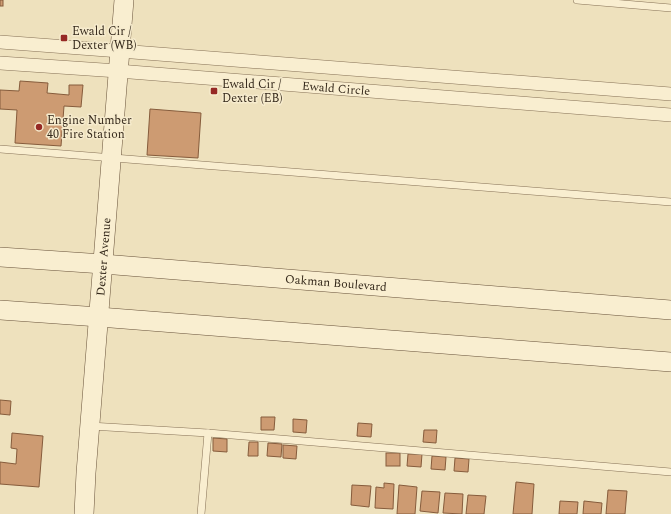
<svg xmlns="http://www.w3.org/2000/svg" width="671" height="514" viewBox="0 0 671 514" font-family="Spectral,serif">
  <style>
    .building { fill: #cd9b72; stroke: #865c3c }
    .lines { fill: none; stroke-linecap: round; stroke-linejoin: round }
    .lane-casing { stroke: #867156; stroke-width: 8 }
    .street-casing { stroke: #867156; stroke-width: 14 }
    .secondary-casing { stroke: #68523a; stroke-width: 20 }
    .lane { stroke: #f9eed0; stroke-width: 7 }
    .street { stroke: #f9eed0; stroke-width: 13 }
    .secondary { stroke: #f9eed0; stroke-width: 19 }
    .poi-dot { fill: #962925; stroke: #f6ebcd; stroke-width: 1.5 }
    .labels { text-anchor: middle; dominant-baseline: central; stroke-width: 3; stroke-linejoin: round; paint-order: stroke }
    .poi-label { font-size: 12px; fill: #35291b; stroke: #f6ebcd; text-anchor: start }
    .street-label { font-size: 12px; fill: #35291b; stroke: #f6ebcd }
  </style>
  <rect width="100%" height="100%" fill="#eee1bd"/>
  <g class="building">
    <rect x="0" y="0" width="3" height="6"/>
    <polygon points="20,81 48,83 47,93 69,95 69,85 83,85 81,107 64,106 61,146 15,143 17,110 0,109 0,90 19,91"/>
    <polygon points="150,109 201,113 198,158 147,155"/>
    <polygon points="0,400 11,401 10,415 0,414"/>
    <polygon points="261,417 275,417 274,430 261,430"/>
    <polygon points="293,419 307,420 306,433 293,432"/>
    <polygon points="358,423 372,424 371,437 357,436"/>
    <polygon points="424,430 437,430 436,443 423,442"/>
    <polygon points="12,433 43,436 39,487 0,484 0,462 16,464 17,449 11,448"/>
    <polygon points="213,438 227,439 227,452 213,451"/>
    <polygon points="249,442 258,442 258,456 248,456"/>
    <polygon points="268,443 282,444 281,457 267,456"/>
    <polygon points="283,445 297,446 296,459 283,458"/>
    <rect x="386" y="453" width="14" height="13"/>
    <polygon points="408,454 422,454 421,467 407,466"/>
    <polygon points="432,456 446,457 445,470 431,469"/>
    <polygon points="455,458 469,459 468,472 454,471"/>
    <polygon points="516,482 534,484 532,514 513,514"/>
    <polygon points="384,483 394,484 393,509 375,508 376,487 384,488"/>
    <polygon points="352,485 371,486 369,507 351,505"/>
    <polygon points="399,485 417,487 415,514 397,514"/>
    <polygon points="608,490 627,491 625,514 606,514"/>
    <polygon points="422,491 440,492 438,513 420,511"/>
    <polygon points="445,493 463,494 462,514 443,513"/>
    <polygon points="468,495 486,496 484,514 466,514"/>
    <polygon points="560,501 578,502 577,514 559,514"/>
    <polygon points="584,501 602,503 601,514 583,514"/>
  </g>
  <g class="lines">
    <g class="lane-casing">
      <g id="lane">
        <polyline points="577,0 671,8"/>
        <polyline points="0,149 671,202"/>
        <polyline points="90,426 208,433 671,472"/>
        <polyline points="201,514 208,433"/>
      </g>
    </g>
    <g class="street-casing">
      <g id="street">
        <polyline points="0,42 120,51 671,94"/>
        <path id="s1" d="M 0,63 L 118,71 L 671,115"/>
      </g>
    </g>
    <g class="secondary-casing">
      <g id="secondary">
        <path id="s2" d="M 0,257 L 103,264 L 671,310"/>
        <polyline points="0,310 99,317 671,362"/>
        <path id="s3" d="M 84,514 L 86,473 L 124,0"/>
      </g>
    </g>
    <use href="#lane" class="lane"/>
    <use href="#street" class="street"/>
    <use href="#secondary" class="secondary"/>
  </g>
  <g class="poi-dot">
    <rect x="60" y="34" width="8" height="8" rx="2"/>
    <rect x="210" y="87" width="8" height="8" rx="2"/>
    <circle cx="39" cy="127" r="4"/>
  </g>
  <g class="labels">
    <g class="poi-label">
      <text x="72" y="31">Ewald Cir /<tspan x="72" dy="14">Dexter (WB)</tspan></text>
      <text x="222" y="84">Ewald Cir /<tspan x="222" dy="14">Dexter (EB)</tspan></text>
      <text x="47" y="120">Engine Number<tspan x="47" dy="14">40 Fire Station</tspan></text>
    </g>
    <g class="street-label">
      <text stroke="none"><textPath href="#s1" startOffset="337">Ewald Circle</textPath></text>
      <text stroke="none"><textPath href="#s3" startOffset="258">Dexter Avenue</textPath></text>
      <text stroke="none"><textPath href="#s2" startOffset="337">Oakman Boulevard</textPath></text>
    </g>
  </g>
</svg>
